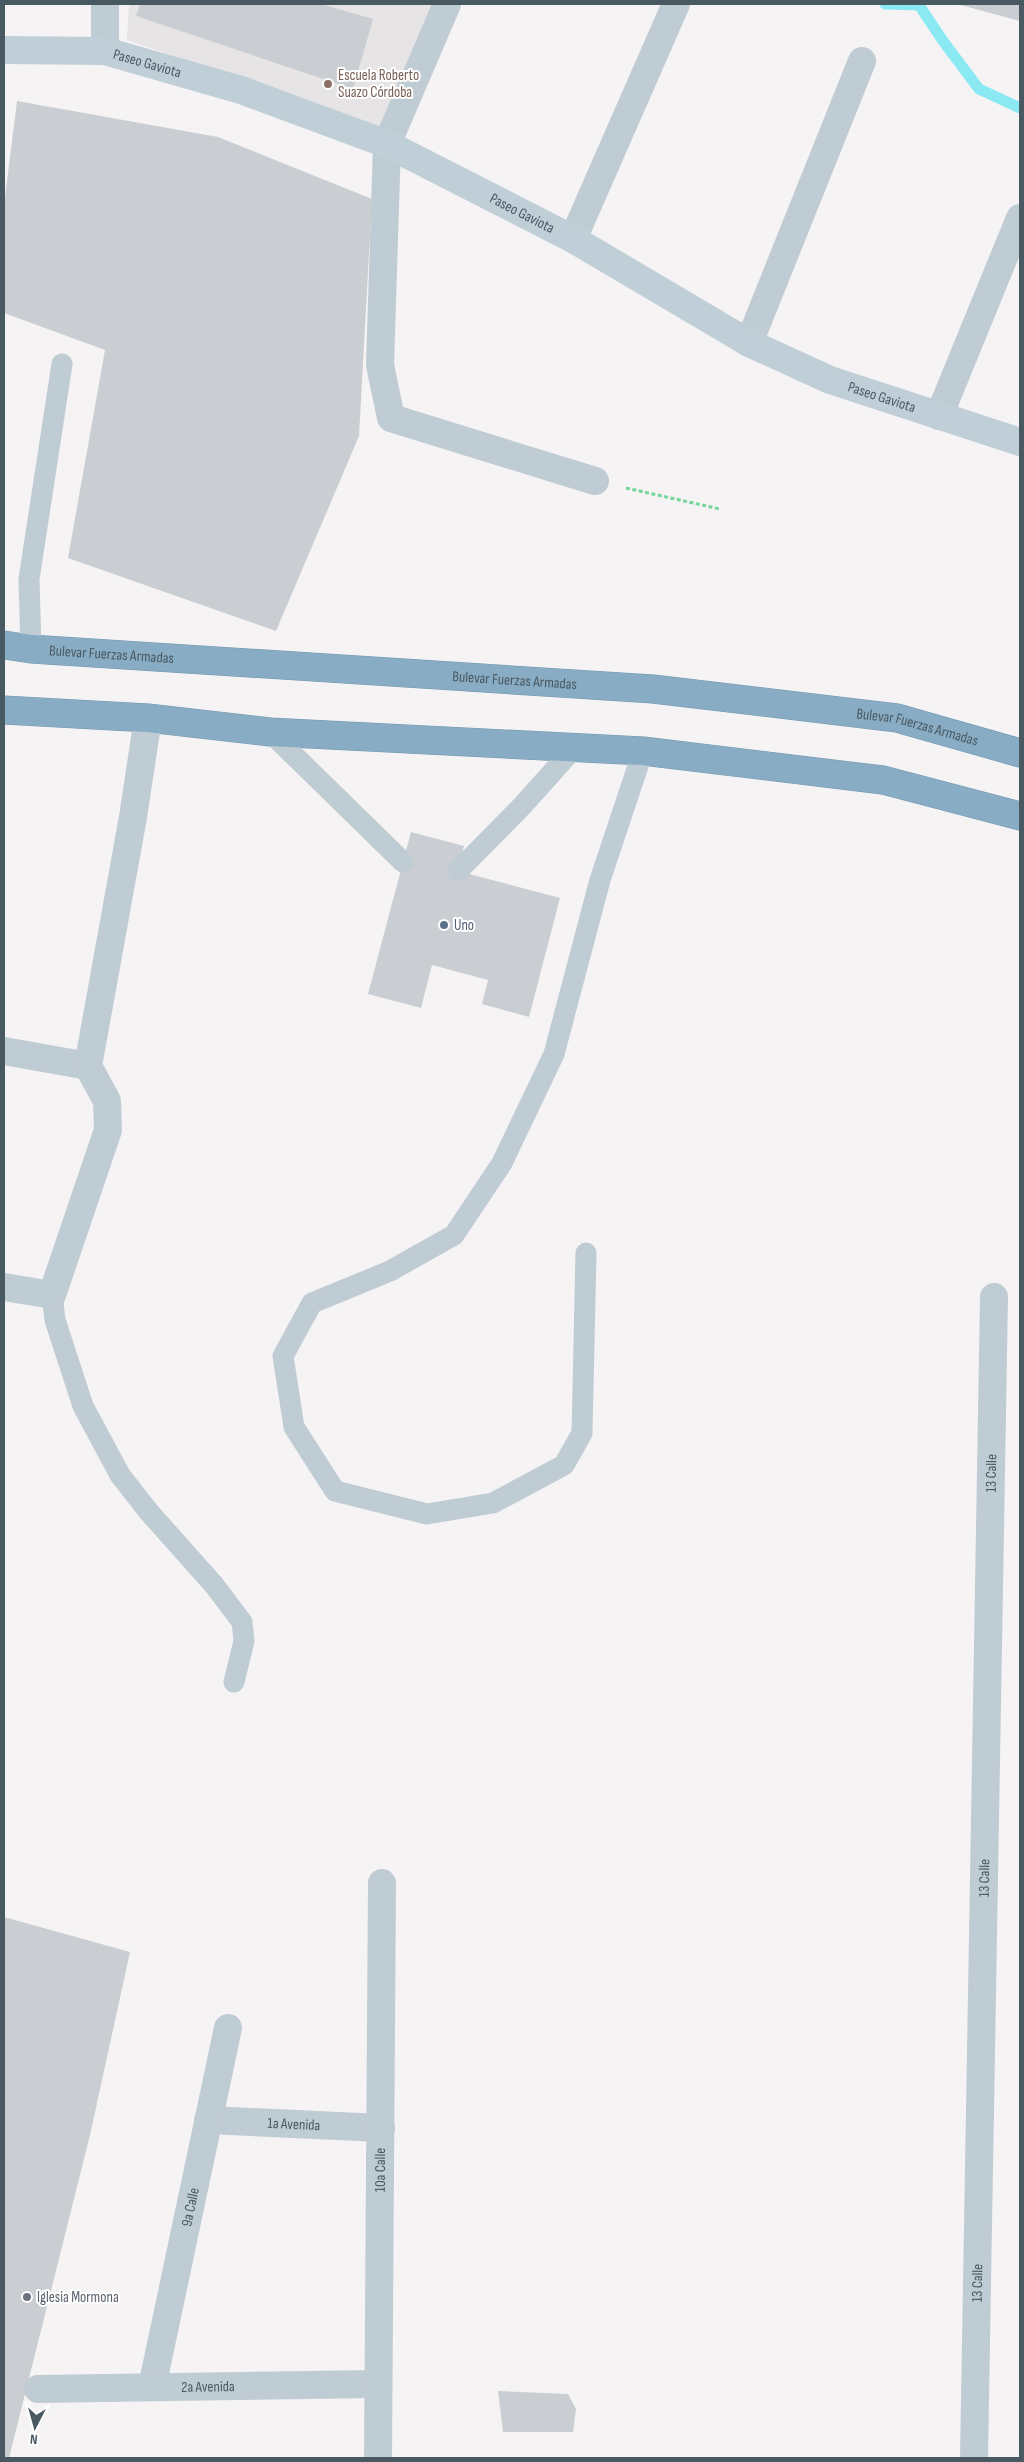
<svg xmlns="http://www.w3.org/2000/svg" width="1024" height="2462" viewBox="0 0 1024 2462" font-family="'Sofia Sans Condensed',sans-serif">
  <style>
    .education { fill: #e6e4e5 }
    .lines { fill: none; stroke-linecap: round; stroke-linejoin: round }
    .stream { stroke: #8be9f3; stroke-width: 11 }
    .building { fill: #caced2 }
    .highway-casing { stroke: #7397b0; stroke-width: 29 }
    .path { stroke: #75d59b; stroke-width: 3; stroke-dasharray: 4 2.5; stroke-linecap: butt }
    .lane { stroke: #c0ccd3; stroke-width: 21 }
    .street { stroke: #c0ccd3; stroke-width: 28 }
    .secondary { stroke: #c0ced7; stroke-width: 28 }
    .highway { stroke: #88acc4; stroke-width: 28 }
    .education-dot { fill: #8d6e63; stroke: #fff; stroke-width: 2 }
    .service-dot { fill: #5c6f8a; stroke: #fff; stroke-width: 2 }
    .worship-dot { fill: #6b7280; stroke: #fff; stroke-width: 2 }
    .labels { text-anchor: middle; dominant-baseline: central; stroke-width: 4; stroke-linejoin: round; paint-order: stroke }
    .street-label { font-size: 15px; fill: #495962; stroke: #fff }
    .education-label { font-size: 15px; fill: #785e54; stroke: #fff; text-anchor: start }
    .service-label { font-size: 15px; fill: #4e5e75; stroke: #fff; text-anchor: start }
    .worship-label { font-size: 15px; fill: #5b616d; stroke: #fff; text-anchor: start }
  </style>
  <rect width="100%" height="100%" fill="#f5f3f3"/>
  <polygon class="education" points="129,4 433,4 383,128 127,40"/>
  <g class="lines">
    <polyline class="stream" points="885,4 919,5 943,41 979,89 1020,108"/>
  </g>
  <g class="building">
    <polygon points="140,4 321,4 373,19 353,89 136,16"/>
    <polygon points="957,4 1020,4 1020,21"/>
    <polygon points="17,101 218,137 372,199 359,436 276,631 68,558 105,350 4,313 4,205"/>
    <polygon points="411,832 464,846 458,871 560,898 529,1017 482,1004 488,980 432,965 421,1008 368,994"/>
    <polygon points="4,1917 130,1952 90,2135 9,2458 4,2458"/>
    <polygon points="498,2391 568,2394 576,2409 573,2432 503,2432"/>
  </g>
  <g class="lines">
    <g class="highway-casing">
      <g id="highway">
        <path id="s7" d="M 4,645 L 31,649 L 653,689 L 897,718 L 1020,753"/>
        <polyline points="4,710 148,718 270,732 643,751 883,780 1020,816"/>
      </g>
    </g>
    <polyline class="path" points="626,488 720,509"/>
    <g class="lane">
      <polyline points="31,649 29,579 62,364"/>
      <polyline points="270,732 403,862"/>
      <polyline points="458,871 523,805 575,747"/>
      <polyline points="586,1253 582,1433 564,1465 493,1503 427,1514 335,1491 294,1427 283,1356 312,1303 390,1271 454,1235 502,1163 554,1054 600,880 643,751"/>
      <polyline points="52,1295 55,1320 83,1406 120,1475 149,1512 214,1585 242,1622 244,1641 234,1682"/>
    </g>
    <g class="street">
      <polyline points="105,4 105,51"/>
      <polyline points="447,4 387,144 380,365 391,418 595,481"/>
      <polyline points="573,239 676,4"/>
      <polyline points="749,343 862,61"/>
      <polyline points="939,416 1020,218"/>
      <polyline points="4,1051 88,1066"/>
      <polyline points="4,1287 52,1295 108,1130 107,1101 88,1066 133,817 148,718"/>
      <path id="s1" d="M 208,2120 L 381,2128"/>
      <path id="s2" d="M 152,2387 L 228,2028"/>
      <path id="s3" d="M 38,2389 L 378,2384"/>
      <path id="s4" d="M 378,2458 L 382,1883"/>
      <path id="s5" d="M 974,2458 L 994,1297"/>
    </g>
    <path class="secondary" id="s6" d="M 4,50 L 105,51 L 241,90 L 387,144 L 573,239 L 749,343 L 830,380 L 1020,442"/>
    <use href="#highway" class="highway"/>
  </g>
  <circle class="education-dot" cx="328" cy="84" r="5"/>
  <circle class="service-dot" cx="444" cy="925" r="5"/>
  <circle class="worship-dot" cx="27" cy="2297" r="5"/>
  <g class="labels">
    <g class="street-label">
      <text stroke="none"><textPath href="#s6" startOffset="145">Paseo Gaviota</textPath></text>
      <text stroke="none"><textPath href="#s6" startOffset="550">Paseo Gaviota</textPath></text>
      <text stroke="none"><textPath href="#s6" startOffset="955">Paseo Gaviota</textPath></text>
      <text stroke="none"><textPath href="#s7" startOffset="108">Bulevar Fuerzas Armadas</textPath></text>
      <text stroke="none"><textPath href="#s7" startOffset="512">Bulevar Fuerzas Armadas</textPath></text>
      <text stroke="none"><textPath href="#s7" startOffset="918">Bulevar Fuerzas Armadas</textPath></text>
      <text stroke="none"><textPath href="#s5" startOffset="985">13 Calle</textPath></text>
      <text stroke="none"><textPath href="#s5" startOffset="580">13 Calle</textPath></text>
      <text stroke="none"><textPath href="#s1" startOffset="86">1a Avenida</textPath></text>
      <text stroke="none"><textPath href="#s4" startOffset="288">10a Calle</textPath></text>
      <text stroke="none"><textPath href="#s2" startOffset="184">9a Calle</textPath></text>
      <text stroke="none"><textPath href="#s5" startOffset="175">13 Calle</textPath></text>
      <text stroke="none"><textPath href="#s3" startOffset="170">2a Avenida</textPath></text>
    </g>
    <g class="education-label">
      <text x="338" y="75">Escuela Roberto<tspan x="338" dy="17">Suazo Córdoba</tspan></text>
    </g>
    <g class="service-label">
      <text x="454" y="925">Uno</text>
    </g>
    <g class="worship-label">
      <text x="37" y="2297">Iglesia Mormona</text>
    </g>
  </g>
  <rect width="1024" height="2462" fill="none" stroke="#495962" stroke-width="10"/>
  <g transform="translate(35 2427) rotate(186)" stroke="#ffffff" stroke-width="4" paint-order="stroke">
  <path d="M0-4L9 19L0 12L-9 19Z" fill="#495962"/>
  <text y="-8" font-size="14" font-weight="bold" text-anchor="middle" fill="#495962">N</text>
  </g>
</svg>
